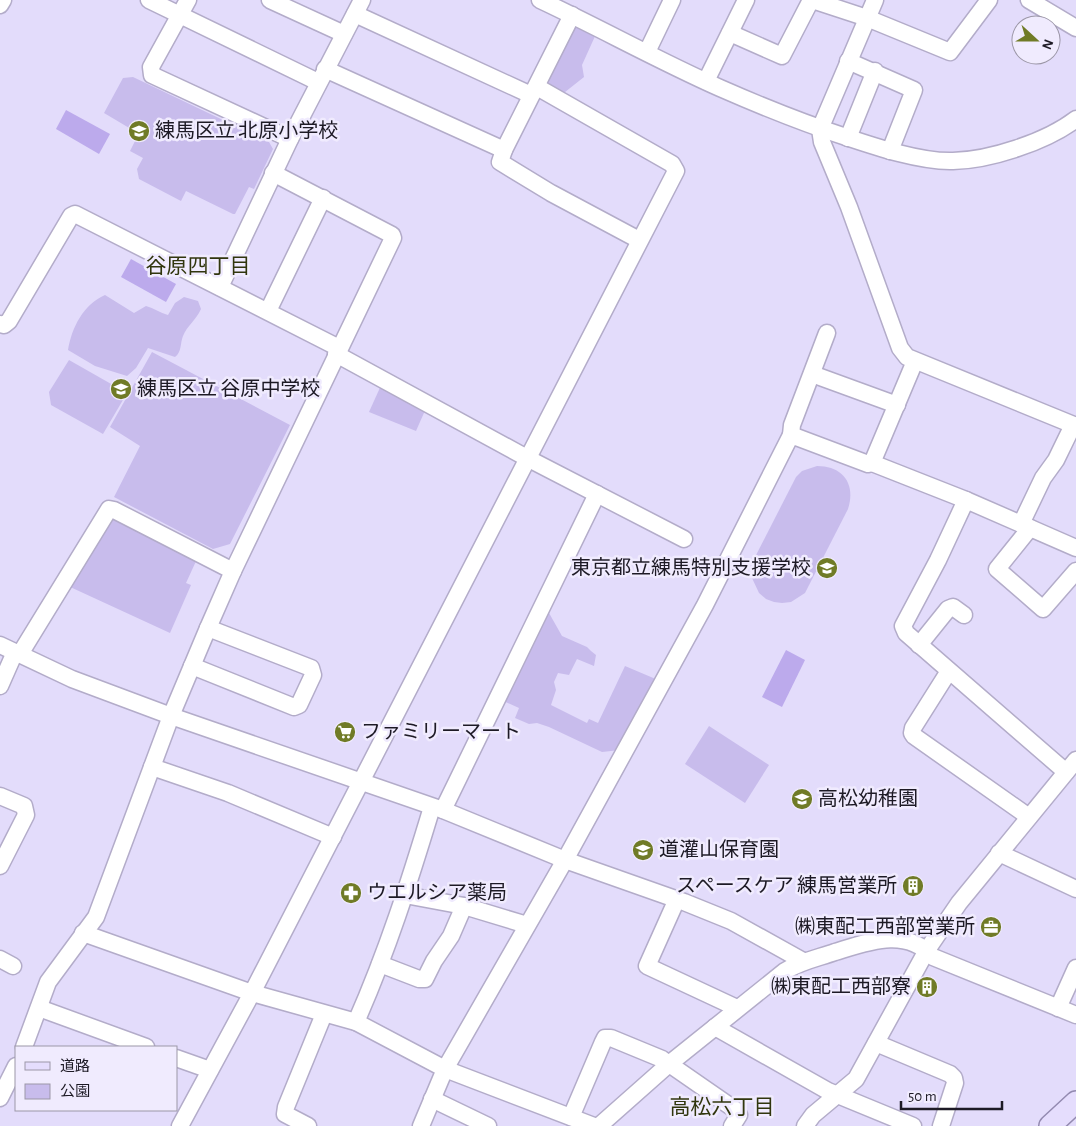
<svg xmlns="http://www.w3.org/2000/svg" width="1076" height="1126" viewBox="0 0 1076 1126" font-family="'Alegreya Sans','Noto Sans JP',sans-serif">
  <style>
    .green { fill: #c8bcec }
    .water { fill: #bcaaec }
    .lines { fill: none; stroke-linecap: round; stroke-linejoin: round }
    .minor-casing { stroke: #b3acc9; stroke-width: 19 }
    .major-casing { stroke: #938ab0; stroke-width: 24 }
    .minor { stroke: #fff; stroke-width: 16 }
    .major { stroke: #e5ddfd; stroke-width: 21 }
    .labels { text-anchor: middle; dominant-baseline: central; stroke-width: 5; stroke-linejoin: round; paint-order: stroke }
    .poi-label { font-size: 20px; fill: #1d1a25; stroke: #f0ebfe; text-anchor: start }
    .neighbourhood-label { font-size: 21px; fill: #31360e; stroke: #f0ebfe }
  </style>
  <rect width="100%" height="100%" fill="#e3dcfb"/>
  <g class="green">
    <polygon points="578,25 596,34 582,65 584,77 560,96 548,88 546,80 572,27"/>
    <polygon points="133,77 269,142 273,149 254,189 249,187 235,214 233,214 186,191 181,201 139,179 137,169 143,158 130,151 137,137 136,132 104,113 123,78"/>
    <path d="M 105,295 L 134,313 L 146,306 C 154,308 160,313 168,315 L 175,303 L 184,297 L 198,301 L 201,309 C 196,320 187,326 183,336 C 180,343 182,352 175,357 L 148,348 L 136,368 L 127,376 L 95,366 L 68,350 C 72,327 83,305 105,295 Z"/>
    <polygon points="152,352 290,425 230,544 213,549 114,497 140,446 110,427"/>
    <polygon points="69,360 127,393 103,434 51,405 49,392"/>
    <polygon points="383,381 427,406 416,431 369,412"/>
    <path d="M 817,466 C 843,466 856,484 848,509 L 805,593 L 791,602 L 782,603 L 774,602 L 766,599 L 759,593 L 752,578 L 753,561 L 796,477 L 802,471 Z"/>
    <polygon points="115,516 197,559 186,583 191,585 170,633 68,586 109,519"/>
    <polygon points="545,610 549,613 562,636 587,647 591,651 596,655 594,666 577,659 569,675 558,673 554,682 556,690 551,705 587,723 589,719 598,723 625,666 658,680 620,750 602,752 549,727 537,723 529,724 515,718 519,708 501,700"/>
    <polygon points="709,726 769,765 745,803 685,764"/>
  </g>
  <g class="water">
    <polygon points="66,110 110,134 99,154 56,129"/>
    <polygon points="131,259 176,284 166,302 121,277"/>
    <polygon points="786,650 805,660 782,707 762,697"/>
  </g>
  <g class="lines">
    <g class="minor-casing">
      <g id="minor">
        <polyline points="149,0 318,82"/>
        <polyline points="188,0 151,67 152,75 290,139"/>
        <polyline points="270,0 344,34"/>
        <path d="M 540,0 C 600,28 659,61 720,88 C 761,106 803,123 846,137 C 876,147 921,162 953,161 C 990,160 1046,142 1076,119"/>
        <polyline points="812,0 867,18 950,52 989,0"/>
        <polyline points="875,0 820,129 822,142 849,207 900,348 907,357 1076,426"/>
        <polyline points="1029,0 1076,28"/>
        <polyline points="0,5 3,0"/>
        <polyline points="355,14 531,95"/>
        <polyline points="572,15 504,150 500,162 551,193 639,240"/>
        <polyline points="730,33 782,56 811,0"/>
        <polyline points="647,52 672,0"/>
        <polyline points="848,61 914,90 890,151"/>
        <polyline points="325,69 504,150"/>
        <polyline points="706,81 746,0"/>
        <polyline points="848,138 875,71"/>
        <polyline points="220,287 290,139 362,0"/>
        <polyline points="268,311 323,198"/>
        <polyline points="0,324 4,325 9,321 71,216 75,214 339,348"/>
        <polyline points="336,354 527,458 684,539"/>
        <polyline points="812,374 897,405"/>
        <polyline points="791,435 792,425 827,333"/>
        <polyline points="872,463 966,500 1076,548"/>
        <polyline points="966,500 938,560 903,626 906,633 1066,772"/>
        <polyline points="1021,524 1043,478 1056,460 1073,425"/>
        <polyline points="1030,528 997,569 1043,609 1076,571"/>
        <polyline points="0,645 72,679 171,716 443,810 565,860 684,902 731,921 803,961"/>
        <polyline points="919,645 948,609 953,607 964,615"/>
        <polyline points="20,654 109,509 114,510 233,571"/>
        <polyline points="192,666 294,707 299,705 313,675 311,668 208,628"/>
        <polyline points="949,671 913,728 912,733 914,736 1029,817"/>
        <polyline points="0,686 15,652"/>
        <polyline points="152,767 228,793 333,837"/>
        <polyline points="0,796 24,806 26,815 0,866"/>
        <polyline points="443,810 597,494"/>
        <polyline points="999,853 1076,889"/>
        <polyline points="405,895 464,906 527,925"/>
        <polyline points="677,899 647,966 737,1008"/>
        <polyline points="83,933 252,993 356,1022 445,1069 594,1126"/>
        <polyline points="0,959 13,966"/>
        <polyline points="380,964 419,979 425,979 434,961 451,936 464,906"/>
        <polyline points="39,1008 146,1047"/>
        <polyline points="1058,1008 1076,968"/>
        <path d="M 356,1022 C 387,952 410,880 432,807"/>
        <polyline points="715,1027 828,1091 913,1126"/>
        <polyline points="876,1043 950,1074 954,1078 955,1083 941,1126"/>
        <polyline points="24,1047 48,982 96,917 171,716 208,628 233,571 393,238 392,235 273,173"/>
        <polyline points="176,1058 210,1070"/>
        <polyline points="0,1098 16,1066"/>
        <polyline points="432,1099 488,1126"/>
        <polyline points="571,1117 603,1042 605,1038 611,1038 662,1059 737,1111 739,1115 732,1126"/>
        <polyline points="180,1126 252,993 676,171 672,164 537,87"/>
        <polyline points="308,1126 285,1114 286,1107 324,1014"/>
        <polyline points="421,1126 445,1069 565,860 705,605 791,435 868,464 872,463 915,361"/>
        <path d="M 599,1126 L 669,1064 L 785,971 C 801,961 818,958 835,952 C 868,942 906,927 933,957 L 1076,1015"/>
        <polyline points="805,1126 813,1115 856,1079 927,950 959,903 1076,760"/>
      </g>
    </g>
    <g class="major-casing">
      <polyline id="major" points="1050,1126 1076,1102"/>
    </g>
    <use href="#minor" class="minor"/>
    <use href="#major" class="major"/>
  </g>
  <defs>
    <g id="school-disc" transform="scale(1.125)"><circle r="9.5" fill="#707b27" stroke="#f0ebfe"/><path d="M0-5L7-2L0 1L-7-2ZM-4 1L0 2.5L4 1V4Q0 6-4 4Z" fill="#fff"/></g>
    <g id="supermarket-disc" transform="scale(1.125)"><circle r="9.5" fill="#707b27" stroke="#f0ebfe"/><path d="M-6-5.5h2.5l.6 2H6L4.5 2H-2.5L-4.4-4H-6ZM-1.5 3.2a1.3 1.3 0 1 0 .1 0ZM3 3.2a1.3 1.3 0 1 0 .1 0Z" fill="#fff"/></g>
    <g id="building-disc" transform="scale(1.125)"><circle r="9.5" fill="#707b27" stroke="#f0ebfe"/><path d="M-4-6H4V6H1V3H-1V6H-4ZM-2.5-4.3h1.7v1.8h-1.7ZM.8-4.3h1.7v1.8H.8ZM-2.5-1h1.7V.8h-1.7ZM.8-1h1.7V.8H.8Z" fill="#fff"/></g>
    <g id="pharmacy-disc" transform="scale(1.125)"><circle r="9.5" fill="#707b27" stroke="#f0ebfe"/><path d="M-2-6h4v4h4v4h-4v4h-4v-4h-4v-4h4Z" fill="#fff"/></g>
    <g id="office-disc" transform="scale(1.125)"><circle r="9.5" fill="#707b27" stroke="#f0ebfe"/><path d="M-6-3h4V-5.5h4V-3h4V5H-6ZM-1-4.5V-3h2v-1.5ZM-6 0V1H6V0Z" fill="#fff"/></g>
  </defs>
  <g fill-rule="evenodd">
    <use href="#school-disc" x="139" y="131"/>
    <use href="#school-disc" x="121" y="389"/>
    <use href="#school-disc" x="827" y="568"/>
    <use href="#supermarket-disc" x="345" y="732"/>
    <use href="#school-disc" x="802" y="799"/>
    <use href="#school-disc" x="643" y="850"/>
    <use href="#building-disc" x="913" y="886"/>
    <use href="#pharmacy-disc" x="351" y="893"/>
    <use href="#office-disc" x="991" y="927"/>
    <use href="#building-disc" x="927" y="987"/>
  </g>
  <g class="labels">
    <g class="poi-label">
      <text x="155" y="131">練馬区立 北原小学校</text>
      <text x="137" y="389">練馬区立 谷原中学校</text>
      <text x="811" y="568" text-anchor="end">東京都立練馬特別支援学校</text>
      <text x="361" y="732">ファミリーマート</text>
      <text x="818" y="799">高松幼稚園</text>
      <text x="659" y="850">道灌山保育園</text>
      <text x="897" y="886" text-anchor="end">スペースケア 練馬営業所</text>
      <text x="367" y="893">ウエルシア薬局</text>
      <text x="975" y="927" text-anchor="end">㈱東配工西部営業所</text>
      <text x="911" y="987" text-anchor="end">㈱東配工西部寮</text>
    </g>
    <g class="neighbourhood-label">
      <text x="198" y="266">谷原四丁目</text>
      <text x="722" y="1107">高松六丁目</text>
    </g>
  </g>
  <rect x="15" y="1046" width="162" height="65" fill="#f0ebfe" stroke="#9c97a7"/>
  <rect x="25" y="1062" width="25" height="8" fill="#e5ddfd" stroke="#9c97a7"/>
  <text x="60" y="1071" font-size="15" fill="#1d1a25">道路</text>
  <rect x="25" y="1084" width="25" height="15" fill="#c8bcec" stroke="#9c97a7"/>
  <text x="60" y="1096" font-size="15" fill="#1d1a25">公園</text>
  <g transform="translate(1036 40) rotate(111)"><circle r="24" fill="#f0ebfe" stroke="#9c97a7"/>
  <path d="M0-4L9 19L0 12L-9 19Z" fill="#707b27"/>
  <text y="-8" font-size="14" font-weight="bold" text-anchor="middle" fill="#1d1a25">N</text>
  </g>
  <path d="M901 1101v8h101v-8" fill="none" stroke="#1d1a25" stroke-width="2.5"/>
  <text x="908" y="1101" font-size="15" fill="#1d1a25" stroke="#f0ebfe" stroke-width="4" paint-order="stroke">50 m</text>
</svg>
